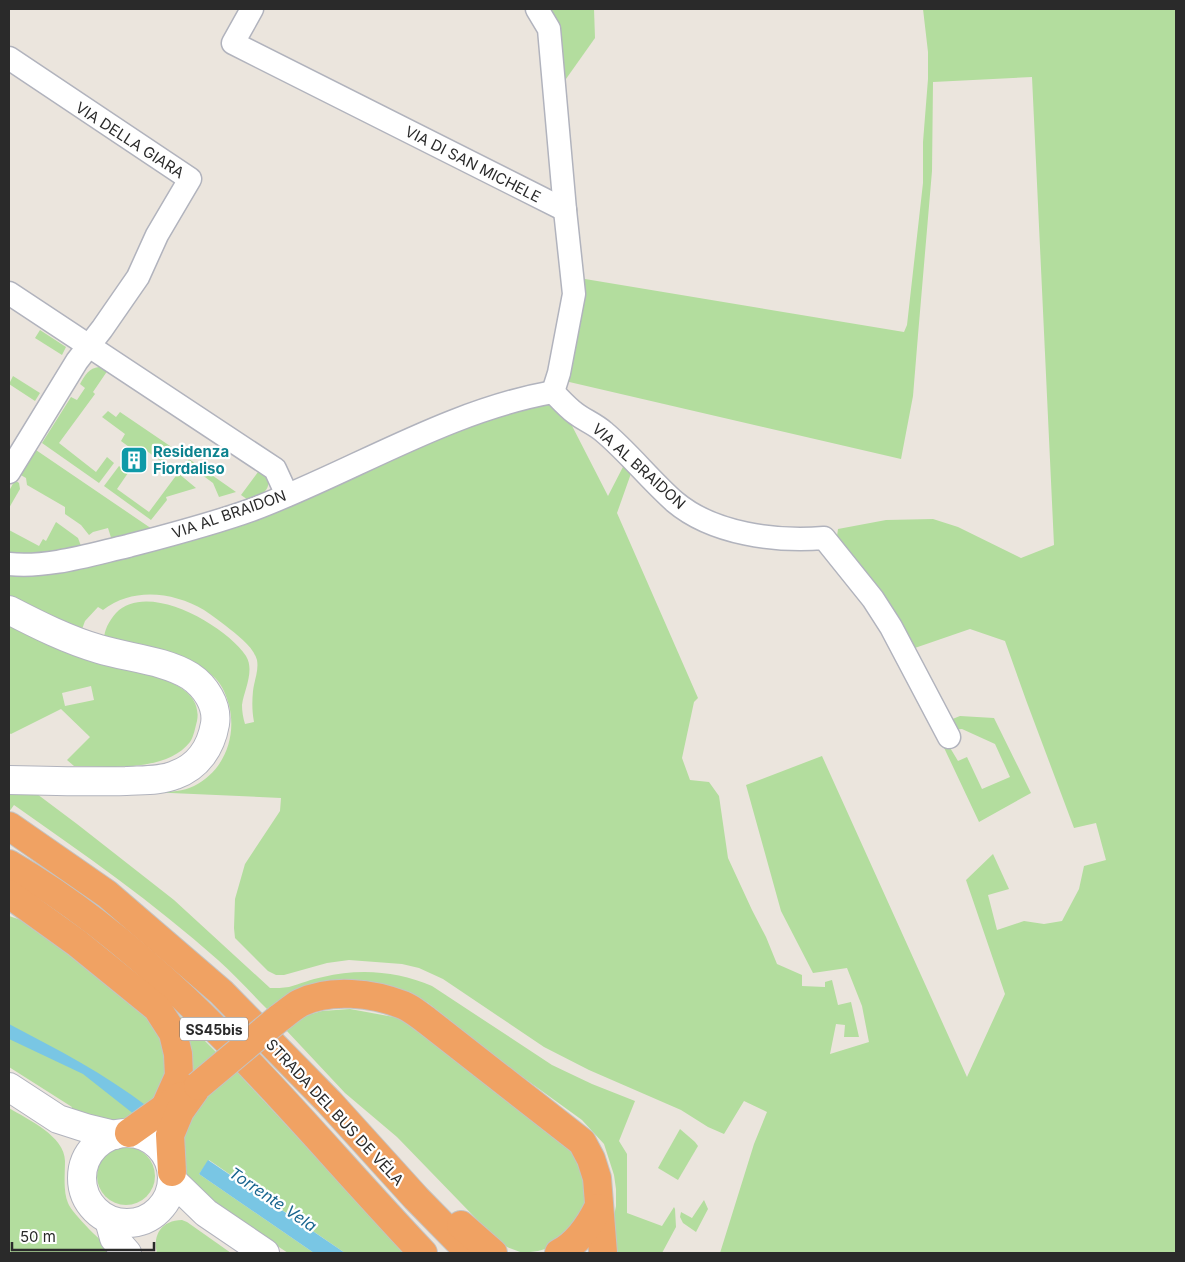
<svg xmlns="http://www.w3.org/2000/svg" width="1185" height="1262" viewBox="0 0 1185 1262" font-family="Inter,sans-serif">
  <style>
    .green { fill: #b3dd9e; fill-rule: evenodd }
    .water { fill: #79c6e4 }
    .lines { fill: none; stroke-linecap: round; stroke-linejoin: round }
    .street-casing { stroke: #b1b3bd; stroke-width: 25 }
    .secondary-casing { stroke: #b1b3bd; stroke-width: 30 }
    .highway-casing { stroke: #c3c3c3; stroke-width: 30 }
    .street { stroke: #fff; stroke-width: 22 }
    .secondary { stroke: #fff; stroke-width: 28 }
    .highway { stroke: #f0a263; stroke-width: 28 }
    .highway-bridge-casing { stroke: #c3c3c3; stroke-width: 30; stroke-linecap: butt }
    .highway-bridge { stroke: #f0a263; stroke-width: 28 }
    .labels { text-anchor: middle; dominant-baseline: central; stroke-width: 4.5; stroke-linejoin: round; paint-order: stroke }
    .shield { fill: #fff; stroke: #6a6a6a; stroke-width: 1 }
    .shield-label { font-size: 14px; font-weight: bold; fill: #2a2a2a }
    .street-label { font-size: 15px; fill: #2a2a2a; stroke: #fff }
    .culture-label { font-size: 15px; font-weight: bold; fill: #0d838f; stroke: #fff; text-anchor: start }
    .water-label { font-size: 16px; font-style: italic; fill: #19658f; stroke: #fff }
  </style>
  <rect width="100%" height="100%" fill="#ebe5dd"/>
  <g class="green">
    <polygon points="544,9 594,9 595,38 561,86"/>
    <path d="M 923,9 L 1176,9 L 1176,1253 L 720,1253 L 754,1144 L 767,1112 L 744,1101 L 724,1134 L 708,1127 L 681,1110 L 589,1070 L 544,1047 L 443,979 L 419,968 L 402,964 L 349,960 L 327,963 L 284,975 L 276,975 L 268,971 L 235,938 L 234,928 L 235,899 L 245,864 L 280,811 L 281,798 L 148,792 C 163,792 180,793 194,786 C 224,771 237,737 229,705 C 226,695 223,686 215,678 C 209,672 201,667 194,663 C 186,659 176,658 168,656 C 147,651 126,646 104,640 C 104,630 109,621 116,613 C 148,580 226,626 246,656 C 255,671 244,690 242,705 C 242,711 243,718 245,724 L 254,722 C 252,711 252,702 253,691 C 254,681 259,671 257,660 C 253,646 237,635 226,626 C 219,621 212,615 204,610 C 173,592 133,587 103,610 L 98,607 L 85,621 L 81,632 L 9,601 L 9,569 L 49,569 L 439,434 L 549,402 L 568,418 L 608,496 L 625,463 L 634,465 L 617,513 L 698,698 L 694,702 L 682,758 L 690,780 L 709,782 L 719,796 L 728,858 L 752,910 L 766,937 L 777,964 L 802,975 L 802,986 L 825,987 L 825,982 L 832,980 L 838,1005 L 851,1002 L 859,1037 L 844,1037 L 845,1025 L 836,1024 L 830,1054 L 869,1042 L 862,1006 L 847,968 L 813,973 L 781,911 L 746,785 L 822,756 L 967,1077 L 1005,994 L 966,880 L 993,854 L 1009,889 L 988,895 L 997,930 L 1024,921 L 1044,924 L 1062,921 L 1079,889 L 1084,866 L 1106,860 L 1096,823 L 1074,828 L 1026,700 L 1005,641 L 970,629 L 909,650 L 836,543 L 838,529 L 886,520 L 933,519 L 958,527 L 1021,558 L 1054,545 L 1032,77 L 933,82 L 932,171 L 918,335 L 913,396 L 901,459 L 565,381 L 579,278 L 904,332 L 907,325 L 923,183 L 923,142 L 928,79 L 928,52 Z"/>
    <polygon points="40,330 66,347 62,355 35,338"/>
    <path d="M 99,367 L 109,368 L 108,370 L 93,392 L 95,394 L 59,443 L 96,472 L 107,457 L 114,463 L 99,483 L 42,443 L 71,397 L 77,400 L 85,388 L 80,384 C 85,375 89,368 99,367 Z"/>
    <polygon points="13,376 40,393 35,401 9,384"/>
    <polygon points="108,411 116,417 120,412 173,448 162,462 144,449 140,455 121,441 125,434 102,417"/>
    <polygon points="33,448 155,531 113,544 108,528 93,532 89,535 81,525 65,514 65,507 27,485 26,478 19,474"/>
    <polygon points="189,459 236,492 219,497 213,483 186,463"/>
    <path d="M 247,460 C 267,474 281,485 251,502 L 241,495 L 258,472 L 245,462 Z"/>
    <polygon points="119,466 128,473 117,489 149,512 178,473 196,488 166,497 167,500 151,520 104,486"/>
    <polygon points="15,480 19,483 20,489 9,508 9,491"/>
    <polygon points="56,522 78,538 81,546 78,554 9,554 9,530 39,546 43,539 46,541"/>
    <path d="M 9,622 C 34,634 58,649 84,659 C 114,671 206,673 197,721 C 195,728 194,736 190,742 C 167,772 108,767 74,766 L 67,760 L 90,737 L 61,709 L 11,734 L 9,733 ZM 91,686 L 94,700 L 65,706 L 62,693 Z"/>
    <polygon points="922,701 958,761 967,757 982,789 1010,777 995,744 962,729 950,730 945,722 960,716 994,718 1031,793 979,822"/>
    <path d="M 9,791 L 33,791 L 77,824 L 174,900 L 270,988 C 276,988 283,988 289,987 C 300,984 311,979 323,977 C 359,968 398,971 432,986 L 552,1065 L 592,1084 L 635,1101 L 619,1141 L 627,1154 L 627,1213 L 662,1226 L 674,1207 L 675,1209 L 676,1227 L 662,1253 L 612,1253 L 612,1226 L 616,1206 L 616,1189 L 614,1175 L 604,1144 L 582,1120 L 503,1063 L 428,1003 L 405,992 L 389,987 L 353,980 L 340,980 L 292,994 L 267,1009 C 251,993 235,975 218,960 C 154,903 84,854 14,805 L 9,812 Z"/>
    <polygon points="9,916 30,923 149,1013 172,1064 159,1096 131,1117 108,1122 69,1113 72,1107 9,1067"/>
    <polygon points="350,1009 399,1018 422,1033 580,1158 586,1172 587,1209 559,1245 538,1251 523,1253 507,1247 491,1234 397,1137 345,1093 286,1030 304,1016 322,1011"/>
    <polygon points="177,1013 216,1052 189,1077 185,1030"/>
    <polygon points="237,1072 405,1253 345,1253 209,1160 199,1174 314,1253 288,1253 200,1195 185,1175 178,1142 197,1104"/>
    <path d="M 9,1108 C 27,1119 65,1136 65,1161 C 65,1174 63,1191 68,1203 C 72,1214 105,1245 115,1253 L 9,1253 Z"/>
    <polygon points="680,1129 695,1142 698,1146 678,1180 658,1168"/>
    <circle cx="126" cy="1176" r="29"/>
    <polygon points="704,1200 708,1209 696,1232 683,1223 680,1217 681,1212 692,1218"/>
    <path d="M 182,1220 L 187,1222 L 231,1253 L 157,1253 C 152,1235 162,1220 182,1220 Z"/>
  </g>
  <g class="water">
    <path d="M 9,1024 C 57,1049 105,1074 148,1107 L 135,1115 L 83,1074 L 9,1039 Z"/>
    <polygon points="208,1160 345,1253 314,1253 199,1174"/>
  </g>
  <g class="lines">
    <g class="street-casing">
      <g id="street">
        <polyline points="252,9 233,43 565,210"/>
        <polyline points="537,9 549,29 565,210 574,294 559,373 553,392"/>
        <polyline points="9,58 190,179 157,235 138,277 102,329 77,361 9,472"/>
        <polyline points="9,293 275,469 287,495"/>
        <path d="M 553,392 C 560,399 567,407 575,413 C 584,420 595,424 604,432 C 629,453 650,480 675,502 C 713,534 776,542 824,538 L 873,599 L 891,627 L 949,737"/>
        <path d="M 9,564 C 48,568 89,555 128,546 C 170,535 213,524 254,509 C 354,471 447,411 553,392"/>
      </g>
    </g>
    <g class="secondary-casing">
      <g id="secondary">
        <path d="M 9,610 C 38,625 68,640 99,649 C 128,658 164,660 190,676 C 205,686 218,705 215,724 C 211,747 198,767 175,775 C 161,781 142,780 126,781 C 87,782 48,781 9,780"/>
        <polyline points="9,1087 58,1119 86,1128 115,1135"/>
        <circle cx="127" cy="1178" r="45"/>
        <polyline points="172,1180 206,1213 265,1253"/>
        <polyline points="109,1220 114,1238 127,1253"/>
      </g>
    </g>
    <g class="highway-casing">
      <g id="highway">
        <polyline points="9,826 107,894 221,992 329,1102 416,1198 470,1253"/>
        <path d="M 9,864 C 175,960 293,1116 423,1253"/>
        <polyline points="9,894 77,943 157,1008 173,1033 178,1054 179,1076 166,1105"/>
        <path d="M 278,1019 C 285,1014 293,1007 300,1003 C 330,988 373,993 403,1005 C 411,1008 419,1015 426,1020 L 582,1142 L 591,1159 L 597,1178 L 603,1253"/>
        <polyline points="129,1133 181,1096"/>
        <polyline points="172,1172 170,1135 180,1111 195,1090"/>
        <polyline points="461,1225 493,1253"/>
        <path d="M 559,1253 C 577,1244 589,1226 598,1208"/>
      </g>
    </g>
    <use href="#street" class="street"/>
    <use href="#secondary" class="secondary"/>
    <use href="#highway" class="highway"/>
    <g class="highway-bridge-casing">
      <polyline id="highway-bridge" points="198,1086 278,1019"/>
    </g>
    <use href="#highway-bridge" class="highway-bridge"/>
  </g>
  <defs>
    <g id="building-square" transform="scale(1.4375)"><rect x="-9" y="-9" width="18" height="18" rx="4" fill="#0f9aa8" stroke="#fff"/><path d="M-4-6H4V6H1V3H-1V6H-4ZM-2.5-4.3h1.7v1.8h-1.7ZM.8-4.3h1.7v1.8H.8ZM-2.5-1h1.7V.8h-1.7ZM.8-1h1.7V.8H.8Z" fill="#fff"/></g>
  </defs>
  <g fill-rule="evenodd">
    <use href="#building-square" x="134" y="460"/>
  </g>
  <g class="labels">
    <rect class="shield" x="180" y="1017.5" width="68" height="23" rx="4"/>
    <g class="shield-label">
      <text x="214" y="1029">SS45bis</text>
    </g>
    <g class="street-label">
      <text transform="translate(130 140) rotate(33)">VIA DELLA GIARA</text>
      <text transform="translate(473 164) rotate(27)">VIA DI SAN MICHELE</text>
      <text transform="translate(639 466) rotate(42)">VIA AL BRAIDON</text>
      <text transform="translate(229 514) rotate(-19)">VIA AL BRAIDON</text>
      <text transform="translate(335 1112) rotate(47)">STRADA DEL BUS DE VÉLA</text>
    </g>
    <g class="culture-label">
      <text x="153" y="451">Residenza<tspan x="153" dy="17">Fiordaliso</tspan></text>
    </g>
    <g class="water-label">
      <text transform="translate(273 1199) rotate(34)">Torrente Vela</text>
    </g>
  </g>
  <rect width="1185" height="1262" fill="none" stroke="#2a2a2a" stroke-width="20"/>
  <path d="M12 1242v8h142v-8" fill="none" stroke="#2a2a2a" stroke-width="2.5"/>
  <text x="20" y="1242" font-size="15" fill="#2a2a2a" stroke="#ffffff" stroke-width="4" paint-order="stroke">50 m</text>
</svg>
